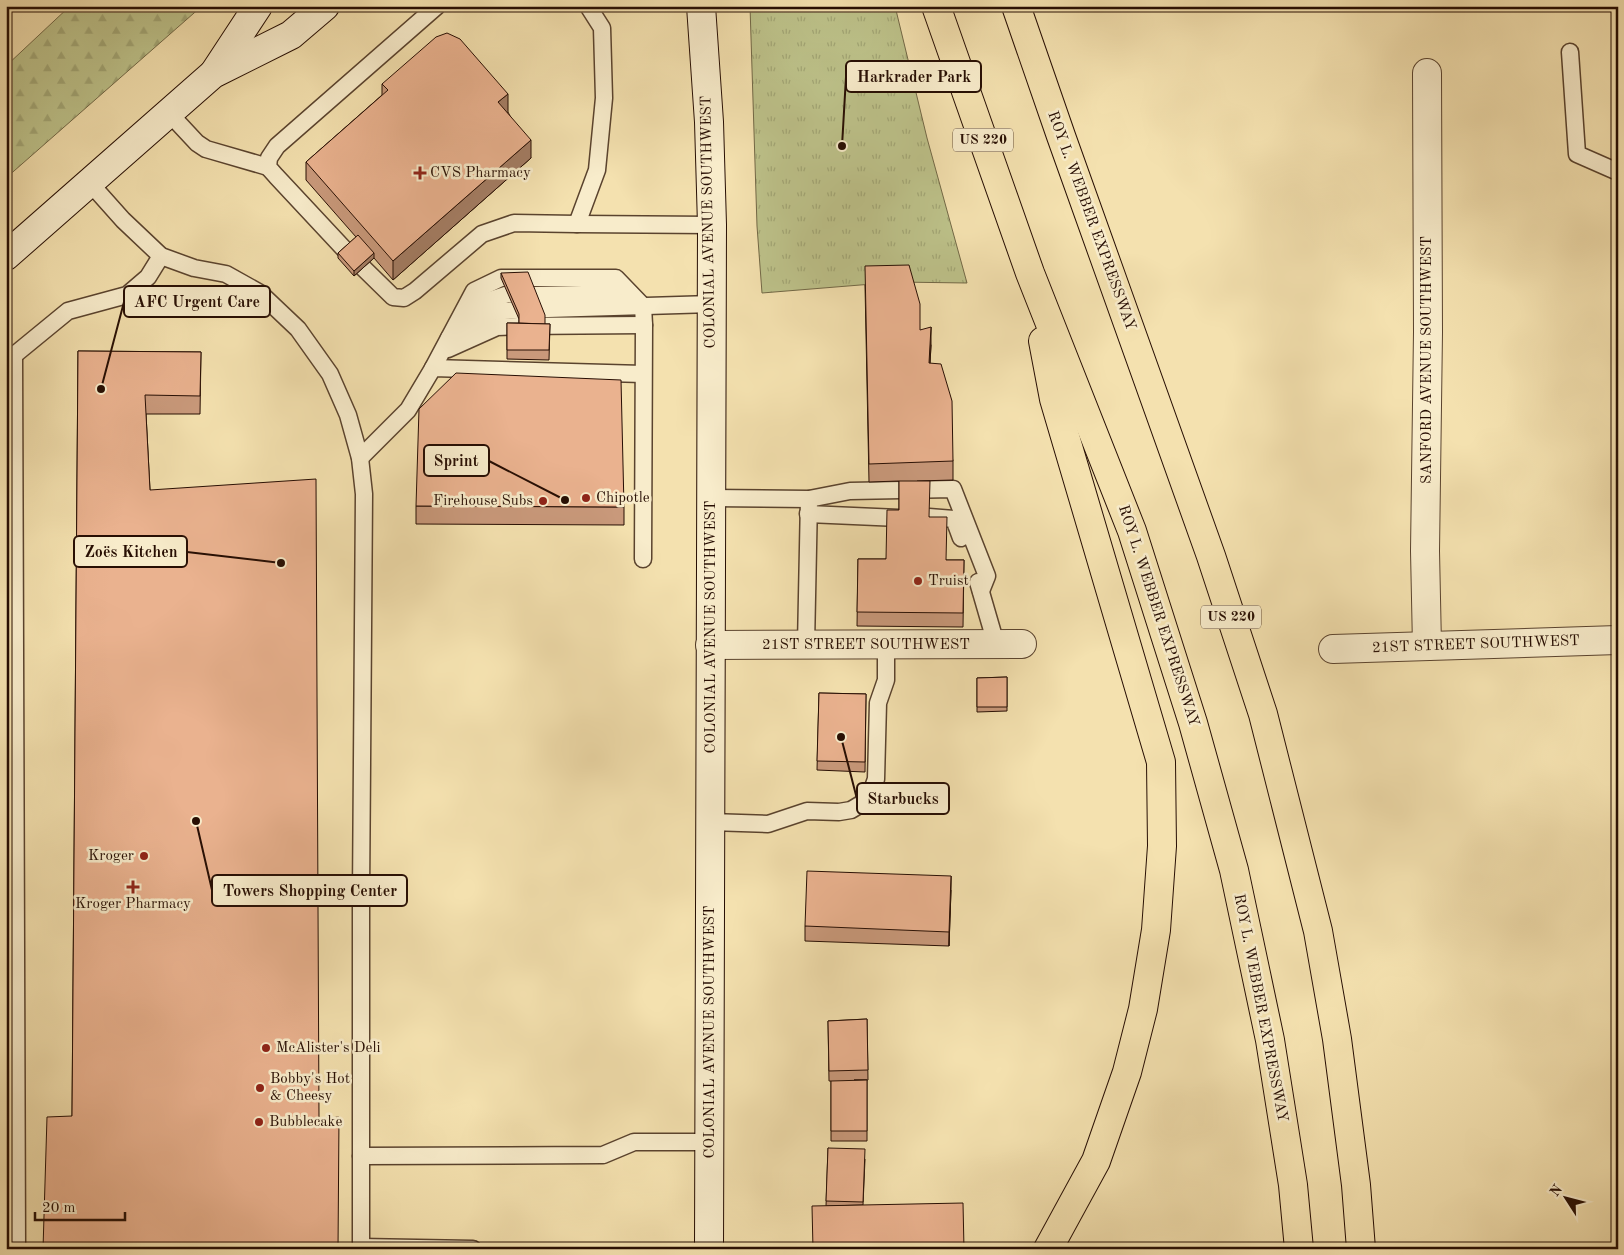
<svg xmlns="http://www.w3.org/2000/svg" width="1624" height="1255" viewBox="0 0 1624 1255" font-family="'Old Standard TT',serif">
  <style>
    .forest { fill: url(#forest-firs); stroke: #726846 }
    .park { fill: url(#park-tufts); stroke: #726846 }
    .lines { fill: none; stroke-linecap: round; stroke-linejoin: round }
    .service-casing { stroke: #5a432e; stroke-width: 19 }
    .minor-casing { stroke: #5a432e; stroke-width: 30 }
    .secondary-casing { stroke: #270e03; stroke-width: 30 }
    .motorway-casing { stroke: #270e03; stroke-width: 30 }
    .service { stroke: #f8eccb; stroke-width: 16 }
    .minor { stroke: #f8eccb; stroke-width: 28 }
    .secondary { stroke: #f8eccb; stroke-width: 28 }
    .motorway { stroke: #f4e1af; stroke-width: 28 }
    .wall { fill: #c9997b; stroke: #270e03 }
    .shaded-wall { fill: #a47d64; stroke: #270e03 }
    .building { fill: #eab28f; stroke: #270e03 }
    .poi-dot { fill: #8f2418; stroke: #f8eccb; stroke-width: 2 }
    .labels { text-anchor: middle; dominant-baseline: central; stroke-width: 5; stroke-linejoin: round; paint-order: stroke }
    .shield { fill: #f8eccb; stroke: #66513f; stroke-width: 1 }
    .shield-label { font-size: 14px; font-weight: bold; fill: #270e03 }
    .poi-label { font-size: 15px; fill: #270e03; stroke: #f8eccb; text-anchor: start }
    .street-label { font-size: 15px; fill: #270e03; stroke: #f8eccb }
    .leader { fill: none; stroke: #270e03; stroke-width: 2 }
    .callout-dot { fill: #270e03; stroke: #f8eccb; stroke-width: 2 }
    .callout { fill: #f8eccb; stroke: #270e03; stroke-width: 2 }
    .callout-label { font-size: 16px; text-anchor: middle; font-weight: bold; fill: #270e03 }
  </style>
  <defs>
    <pattern id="forest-firs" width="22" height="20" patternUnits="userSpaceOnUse" patternTransform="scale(1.25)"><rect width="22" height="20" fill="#bdc28a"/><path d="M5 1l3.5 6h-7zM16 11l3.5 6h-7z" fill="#a2a675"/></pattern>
    <pattern id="park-tufts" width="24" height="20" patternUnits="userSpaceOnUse" patternTransform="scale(1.25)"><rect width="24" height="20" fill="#bdc28a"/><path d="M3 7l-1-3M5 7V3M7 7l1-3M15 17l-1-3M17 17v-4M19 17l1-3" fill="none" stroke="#a2a675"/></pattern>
  </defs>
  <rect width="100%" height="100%" fill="#f4e1af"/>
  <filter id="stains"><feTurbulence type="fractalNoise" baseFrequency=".004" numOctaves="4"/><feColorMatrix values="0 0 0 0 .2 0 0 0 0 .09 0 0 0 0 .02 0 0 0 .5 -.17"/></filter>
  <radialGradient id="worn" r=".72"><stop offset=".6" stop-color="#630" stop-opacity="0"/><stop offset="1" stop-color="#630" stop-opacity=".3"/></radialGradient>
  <polygon class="forest" points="70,6 202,6 6,178 6,66"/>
  <polygon class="park" points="750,6 895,6 927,138 967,283 897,282 762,293 757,226"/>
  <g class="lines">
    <g class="service-casing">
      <g id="service">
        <polyline points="437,6 277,146 269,158 268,167 276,176 346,251 393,297 404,298 415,291 482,234 514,223 577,224 597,170 604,98 602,28 588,6"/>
        <polyline points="1570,52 1577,154 1618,172"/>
        <polyline points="169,113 197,143 206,149 268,167"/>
        <polyline points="90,183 123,220 161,256 194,268 226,274 260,293 298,329 330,374 348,415 360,458 364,494 361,896 361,1249"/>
        <polyline points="577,224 712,225"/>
        <polyline points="461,318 487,301 508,294 535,295 630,293"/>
        <polyline points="449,338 494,312 515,310 712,304"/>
        <polyline points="448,349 497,327 518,326 644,325"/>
        <polyline points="14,355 17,1249"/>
        <polyline points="7,361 68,311 127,295 148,277 161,256"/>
        <polyline points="433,368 474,291 501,278 616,278 643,306 644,325 643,559"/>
        <polyline points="360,458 408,410 433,368 643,374"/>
        <polyline points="711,498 809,499 850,491 953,489 987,576 981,591"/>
        <polyline points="808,514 899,518"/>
        <polyline points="929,517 954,519 961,538"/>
        <polyline points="978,582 996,644"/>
        <polyline points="806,645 809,499"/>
        <polyline points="710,822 768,824 807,811 839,812 851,810 861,804 871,793 876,779 878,703 886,680 886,645"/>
        <polyline points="361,1156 603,1155 634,1142 710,1142"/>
        <polyline points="361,1247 473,1249"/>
      </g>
    </g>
    <g class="minor-casing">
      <g id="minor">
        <polyline points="710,645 1022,644"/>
        <polyline points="1427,646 1425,551 1428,332 1427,73"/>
        <polyline points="1333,649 1618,640"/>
      </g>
    </g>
    <g class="secondary-casing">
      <g id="secondary">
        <polyline points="701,6 709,122 712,225 709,1249"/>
        <polyline points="214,73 258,6"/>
        <polyline points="6,256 213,74 291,35 325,6"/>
      </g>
    </g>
    <g class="motorway-casing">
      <g id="motorway">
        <polyline points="936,6 1030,273 1132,531 1193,723 1234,870 1270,1040 1293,1185 1299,1249"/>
        <polyline points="1016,6 1061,136 1211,556 1263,714 1318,931 1337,1039 1356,1185 1361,1249"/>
        <polyline points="1043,341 1054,399 1161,762 1162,846 1156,930 1143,1009 1127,1072 1096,1161 1048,1249"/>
      </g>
    </g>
    <use href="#service" class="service"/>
    <use href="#minor" class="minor"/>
    <use href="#secondary" class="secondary"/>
    <use href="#motorway" class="motorway"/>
  </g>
  <g class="wall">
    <polygon points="382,84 508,112 531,158 393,280 374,258 354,276 338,258 338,253 356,237 306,180 306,162 382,95"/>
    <polygon points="501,273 545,324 550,324 549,360 507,359 507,323 519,323 519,319 501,278"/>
    <polygon points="865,285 920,330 931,345 930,363 953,461 953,480 917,481 929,517 946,560 964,560 963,627 857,626 858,559 886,559 899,510 899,481 869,482"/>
    <polygon points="78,351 201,352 200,414 146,414 150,490 319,1119 338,1249 72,1116"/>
    <polygon points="416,506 624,507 624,525 416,524"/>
    <polygon points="1007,677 1007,711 977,712 977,678"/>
    <polygon points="819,693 866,694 865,772 817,770"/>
    <polygon points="951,890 949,946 805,941 805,926"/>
    <polygon points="867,1019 868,1080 854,1080 867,1080 867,1141 831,1141 831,1081 829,1081 828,1021"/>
    <polygon points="828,1148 865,1159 863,1205 826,1206"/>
  </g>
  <g class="shaded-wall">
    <polygon points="508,94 508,112 498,121 498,102"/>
    <polygon points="531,140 531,158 393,280 393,261"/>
    <polygon points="374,253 374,258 354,276 354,271"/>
    <polygon points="931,327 931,345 929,382 929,363"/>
    <polygon points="951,876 951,890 949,946 949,932"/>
  </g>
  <g class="building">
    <polygon points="447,33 460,39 508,94 498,102 531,140 393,261 306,162 388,90 382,84 436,37"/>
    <polygon points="358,235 374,253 354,271 338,253"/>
    <polygon points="909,265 920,304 920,330 931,327 929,363 941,364 952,401 953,461 869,464 865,266"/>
    <polygon points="528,272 545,315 545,324 519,323 519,314 501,273"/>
    <polygon points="507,323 550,324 549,350 507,350"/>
    <polygon points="78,351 201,352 200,396 145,395 150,490 316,479 319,1119 339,1117 338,1249 43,1249 47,1117 72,1116"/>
    <polygon points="456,373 621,380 624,507 416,506 419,409"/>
    <polygon points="899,481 930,481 929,517 947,517 946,560 964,560 963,613 857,612 858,559 886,559 887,510 899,510"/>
    <polygon points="1007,677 1007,707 977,707 977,678"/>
    <polygon points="819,693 866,694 865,762 817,761"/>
    <polygon points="807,871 951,876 949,932 805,926"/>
    <polygon points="867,1019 868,1070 829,1071 828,1021"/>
    <polygon points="867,1080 867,1131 831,1131 831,1081"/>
    <polygon points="828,1148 865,1149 863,1202 826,1201"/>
    <polygon points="963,1203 964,1249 813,1249 812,1206"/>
  </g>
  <g class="poi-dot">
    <path d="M417.5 165.5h5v5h5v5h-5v5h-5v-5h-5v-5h5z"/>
    <circle cx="586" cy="498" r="5"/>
    <circle cx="543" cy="501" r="5"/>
    <circle cx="918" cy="581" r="5"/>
    <circle cx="144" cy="856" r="5"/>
    <path d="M130.5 879.5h5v5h5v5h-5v5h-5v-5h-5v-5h5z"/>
    <circle cx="266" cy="1048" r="5"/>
    <circle cx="260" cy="1088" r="5"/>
    <circle cx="259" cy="1122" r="5"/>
  </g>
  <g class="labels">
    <g class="shield">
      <rect x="953" y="128.5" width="60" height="23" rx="4"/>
      <rect x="1201" y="605.5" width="60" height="23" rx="4"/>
    </g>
    <g class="shield-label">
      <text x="983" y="140">US 220</text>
      <text x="1231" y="617">US 220</text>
    </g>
    <g class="poi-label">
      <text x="430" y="173">CVS Pharmacy</text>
      <text x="596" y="498">Chipotle</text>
      <text x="533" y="501" text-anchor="end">Firehouse Subs</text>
      <text x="928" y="581">Truist</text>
      <text x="134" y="856" text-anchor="end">Kroger</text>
      <text x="133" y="904" text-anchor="middle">Kroger Pharmacy</text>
      <text x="276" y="1048">McAlister's Deli</text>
      <text x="270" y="1079">Bobby's Hot<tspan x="270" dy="17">&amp; Cheesy</tspan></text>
      <text x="269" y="1122">Bubblecake</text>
    </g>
    <g class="street-label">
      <text transform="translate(1091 221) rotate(70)">ROY L. WEBBER EXPRESSWAY</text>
      <text transform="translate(709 222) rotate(-91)">COLONIAL AVENUE SOUTHWEST</text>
      <text transform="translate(1427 360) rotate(-90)">SANFORD AVENUE SOUTHWEST</text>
      <text transform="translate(1158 616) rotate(72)">ROY L. WEBBER EXPRESSWAY</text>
      <text transform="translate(711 627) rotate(-90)">COLONIAL AVENUE SOUTHWEST</text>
      <text x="866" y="645">21ST STREET SOUTHWEST</text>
      <text transform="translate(1476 645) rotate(-2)">21ST STREET SOUTHWEST</text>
      <text transform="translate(1260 1008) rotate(79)">ROY L. WEBBER EXPRESSWAY</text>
      <text transform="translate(710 1032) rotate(-90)">COLONIAL AVENUE SOUTHWEST</text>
    </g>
  </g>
  <path class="leader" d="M842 146L846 77M101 389L124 302M565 500L489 461M281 563L187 552M841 737L857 799M196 821L212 890"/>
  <g class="callout-dot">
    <circle cx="842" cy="146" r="5"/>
    <circle cx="101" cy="389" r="5"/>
    <circle cx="565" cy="500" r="5"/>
    <circle cx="281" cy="563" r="5"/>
    <circle cx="841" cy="737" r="5"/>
    <circle cx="196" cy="821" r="5"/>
  </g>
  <g class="callout">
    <rect x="846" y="61" width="135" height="31" rx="5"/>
    <rect x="124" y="286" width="146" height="31" rx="5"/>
    <rect x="424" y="445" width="65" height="31" rx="5"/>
    <rect x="74" y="536" width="113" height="31" rx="5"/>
    <rect x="857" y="783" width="92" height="31" rx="5"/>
    <rect x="212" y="875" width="195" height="31" rx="5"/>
  </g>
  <g class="callout-label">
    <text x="914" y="82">Harkrader Park</text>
    <text x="197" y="307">AFC Urgent Care</text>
    <text x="456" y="466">Sprint</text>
    <text x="131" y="557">Zoës Kitchen</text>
    <text x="903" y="804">Starbucks</text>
    <text x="310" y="896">Towers Shopping Center</text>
  </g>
  <rect width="1624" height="1255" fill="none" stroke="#f4e1af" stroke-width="25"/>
  <rect x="8" y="8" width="1609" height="1240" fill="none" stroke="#270e03" stroke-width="2.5"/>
  <rect x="12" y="12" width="1599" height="1230" fill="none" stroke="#270e03"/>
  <g transform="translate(1566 1198) rotate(306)" stroke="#f8eccb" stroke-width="4" paint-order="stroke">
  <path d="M0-4L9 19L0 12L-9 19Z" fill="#270e03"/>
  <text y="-8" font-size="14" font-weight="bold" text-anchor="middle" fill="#270e03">N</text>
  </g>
  <path d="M35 1212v8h90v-8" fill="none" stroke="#270e03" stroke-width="2.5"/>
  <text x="42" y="1212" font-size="15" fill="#270e03" stroke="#f8eccb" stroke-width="4" paint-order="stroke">20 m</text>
  <rect width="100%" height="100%" filter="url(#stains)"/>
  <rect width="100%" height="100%" fill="url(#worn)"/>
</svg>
